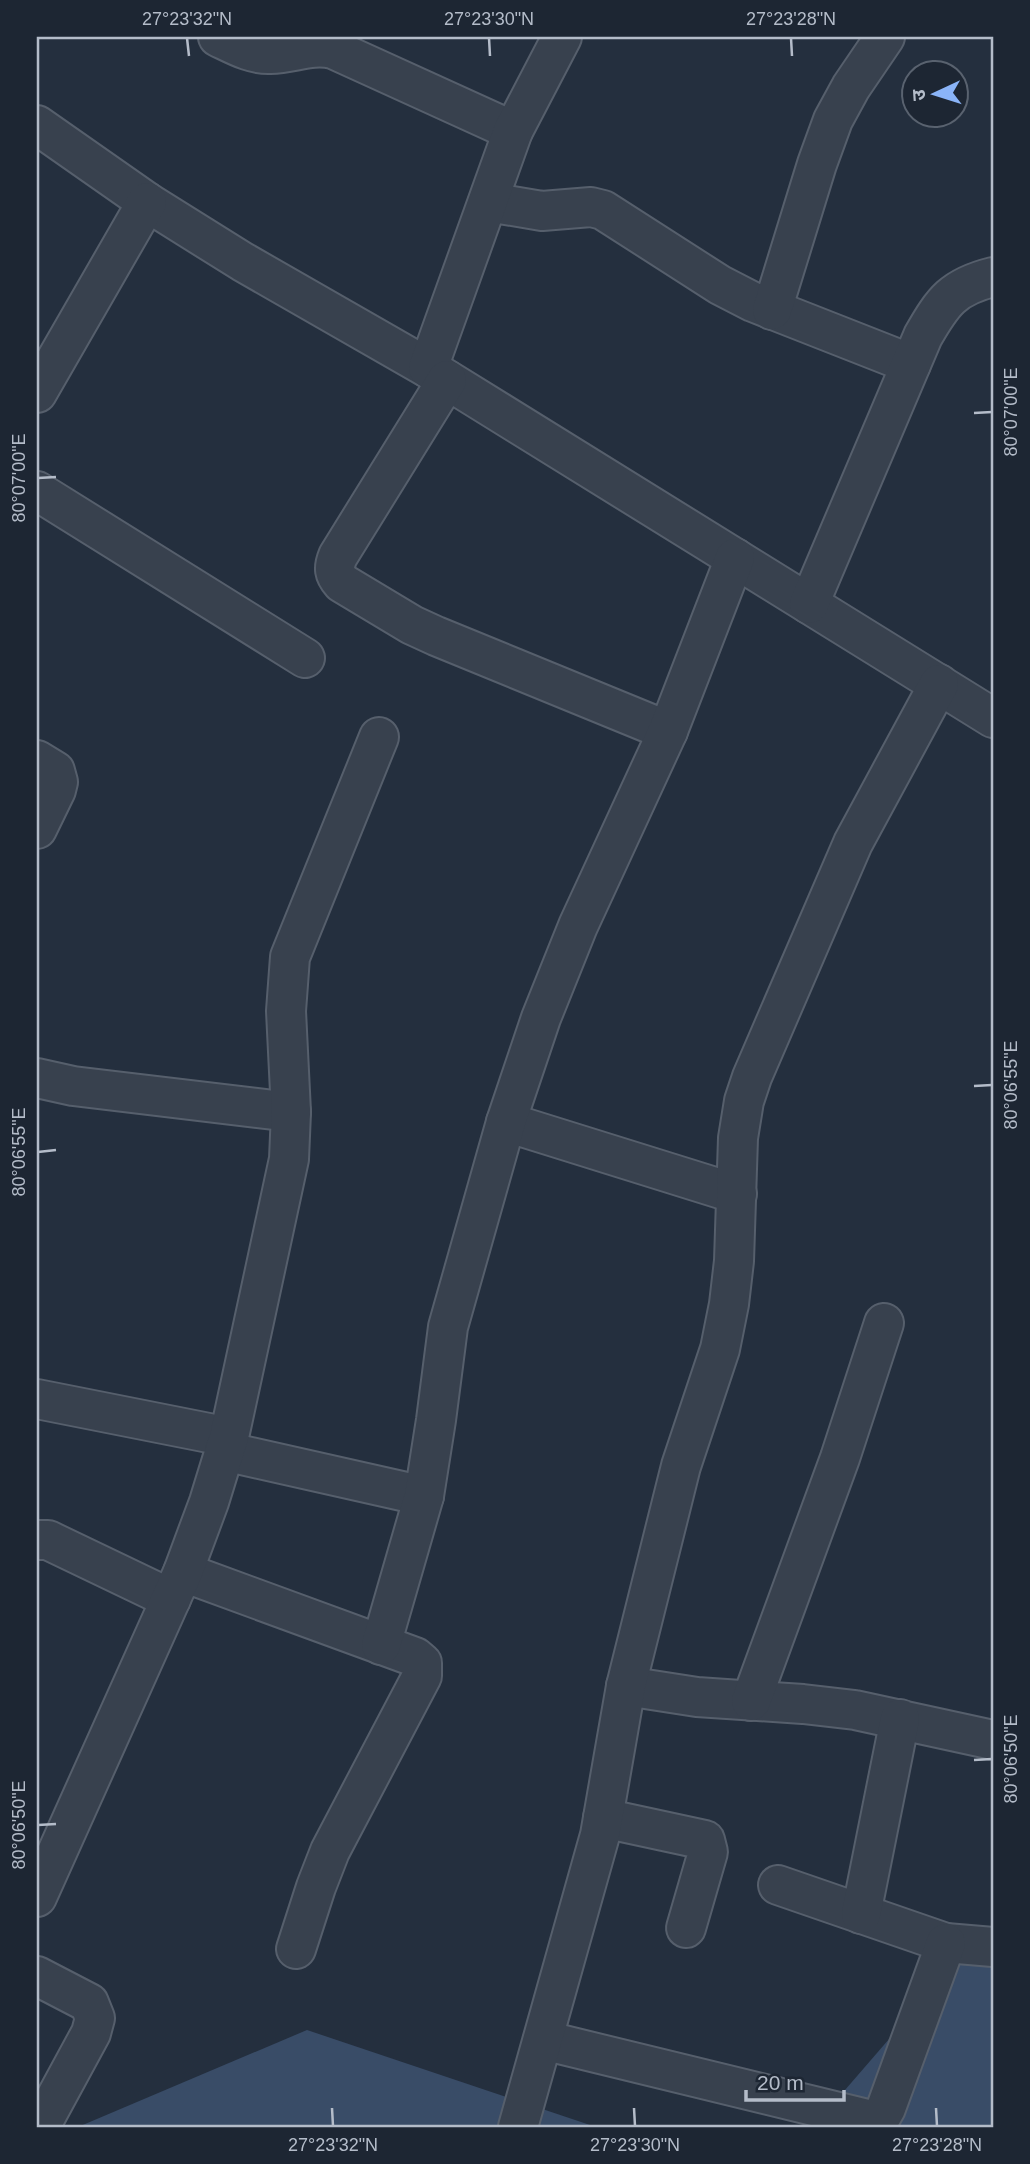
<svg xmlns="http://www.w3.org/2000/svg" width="1030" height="2164" viewBox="0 0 1030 2164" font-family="Helvetica,'Noto Sans Devanagari',sans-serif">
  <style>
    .water { fill: #394c67 }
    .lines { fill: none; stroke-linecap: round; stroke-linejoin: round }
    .minor-casing { stroke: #565f6c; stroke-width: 42 }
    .minor { stroke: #38414e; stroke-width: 38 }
    .ticks { fill: none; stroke: #b4bcc9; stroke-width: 2.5 }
    .neatline { fill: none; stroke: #b4bcc9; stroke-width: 2.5 }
    .ticks-label { font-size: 18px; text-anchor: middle; fill: #b4bcc9 }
  </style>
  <rect width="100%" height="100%" fill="#242f3e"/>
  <g class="water">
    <polygon points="973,1942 993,1944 993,2127 813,2127"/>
    <polygon points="307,2030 596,2127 78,2127"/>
  </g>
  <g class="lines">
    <g class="minor-casing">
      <g id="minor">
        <path d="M 218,37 C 235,45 252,55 271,54 C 293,54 310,44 333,49 L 513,131"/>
        <polyline points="37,125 147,202 243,262 428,368 993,718"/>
        <polyline points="488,202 542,211 591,207 603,210 720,285 753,302 911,364"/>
        <polyline points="772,310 817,164 833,120 851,87 885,37"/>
        <polyline points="428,368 513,131 562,37"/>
        <path d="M 447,380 L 338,556 C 333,568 334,574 342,583 L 412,625 L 436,636 L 668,731"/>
        <polyline points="37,393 147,202"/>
        <polyline points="37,491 305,658"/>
        <path d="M 809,604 L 923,336 C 943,301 953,287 993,277"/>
        <polyline points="37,760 55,771 58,782 56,790 37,829"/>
        <polyline points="37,1078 73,1086 291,1112"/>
        <polyline points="506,1122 737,1194"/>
        <polyline points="37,1399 229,1437"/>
        <polyline points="224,1451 424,1496"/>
        <polyline points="37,1540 48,1540 171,1599"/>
        <polyline points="183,1572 415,1657 422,1663 422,1676 330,1851 316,1887 296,1949"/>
        <polyline points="381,1645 424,1496 436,1420 448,1327 506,1122 541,1018 578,926 668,731 735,558"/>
        <polyline points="626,1686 697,1697 803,1704 855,1710 993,1740"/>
        <polyline points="751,1701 840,1458 884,1323"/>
        <polyline points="603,1818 705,1840 708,1852 686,1928"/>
        <polyline points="778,1885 946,1943 993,1947"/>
        <polyline points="37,1897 183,1572 209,1502 229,1437 289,1159 291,1112 286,1011 290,957 379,737"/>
        <polyline points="861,1914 900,1719"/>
        <polyline points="37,1976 89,2003 95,2018 91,2033 40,2127"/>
        <polyline points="543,2040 871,2120 882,2115 886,2108 946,1943"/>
        <polyline points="518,2127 600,1835 626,1686 681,1466 720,1349 729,1304 734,1261 738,1138 744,1101 752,1077 853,843 939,684"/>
      </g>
    </g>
    <use href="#minor" class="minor"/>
  </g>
  <path class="ticks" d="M 187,38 L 189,56M 489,38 L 490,56M 791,38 L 792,56M 974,413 L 992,412M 38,478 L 56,477M 974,1086 L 992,1085M 38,1152 L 56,1150M 974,1760 L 992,1759M 38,1825 L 56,1824M 332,2108 L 333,2126M 634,2108 L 635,2126M 936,2108 L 937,2126"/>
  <rect width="1030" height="2164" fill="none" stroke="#1d2633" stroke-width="77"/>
  <g transform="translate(935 94) rotate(266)"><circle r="33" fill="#1d2633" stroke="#59626f" stroke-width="2"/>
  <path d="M0-5L12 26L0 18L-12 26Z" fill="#8ab4f8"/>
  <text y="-10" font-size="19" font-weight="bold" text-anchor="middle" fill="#b4bcc9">उ</text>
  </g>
  <path d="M746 2090v10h98v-10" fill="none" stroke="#b4bcc9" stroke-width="3.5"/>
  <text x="757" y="2090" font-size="21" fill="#b4bcc9" stroke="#1d2633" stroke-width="5" paint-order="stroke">20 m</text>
  <rect x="38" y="38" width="954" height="2088" class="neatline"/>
  <g class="ticks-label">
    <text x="187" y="25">27°23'32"N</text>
    <text x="489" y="25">27°23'30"N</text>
    <text x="791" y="25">27°23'28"N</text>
    <text transform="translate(1011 412) rotate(-90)" y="6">80°07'00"E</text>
    <text transform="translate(19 478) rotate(-90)" y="6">80°07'00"E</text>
    <text transform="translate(1011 1085) rotate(-90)" y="6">80°06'55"E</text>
    <text transform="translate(19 1152) rotate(-90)" y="6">80°06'55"E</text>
    <text transform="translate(1011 1759) rotate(-90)" y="6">80°06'50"E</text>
    <text transform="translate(19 1825) rotate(-90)" y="6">80°06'50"E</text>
    <text x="333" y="2151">27°23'32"N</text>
    <text x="635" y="2151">27°23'30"N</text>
    <text x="937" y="2151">27°23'28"N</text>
  </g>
</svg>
